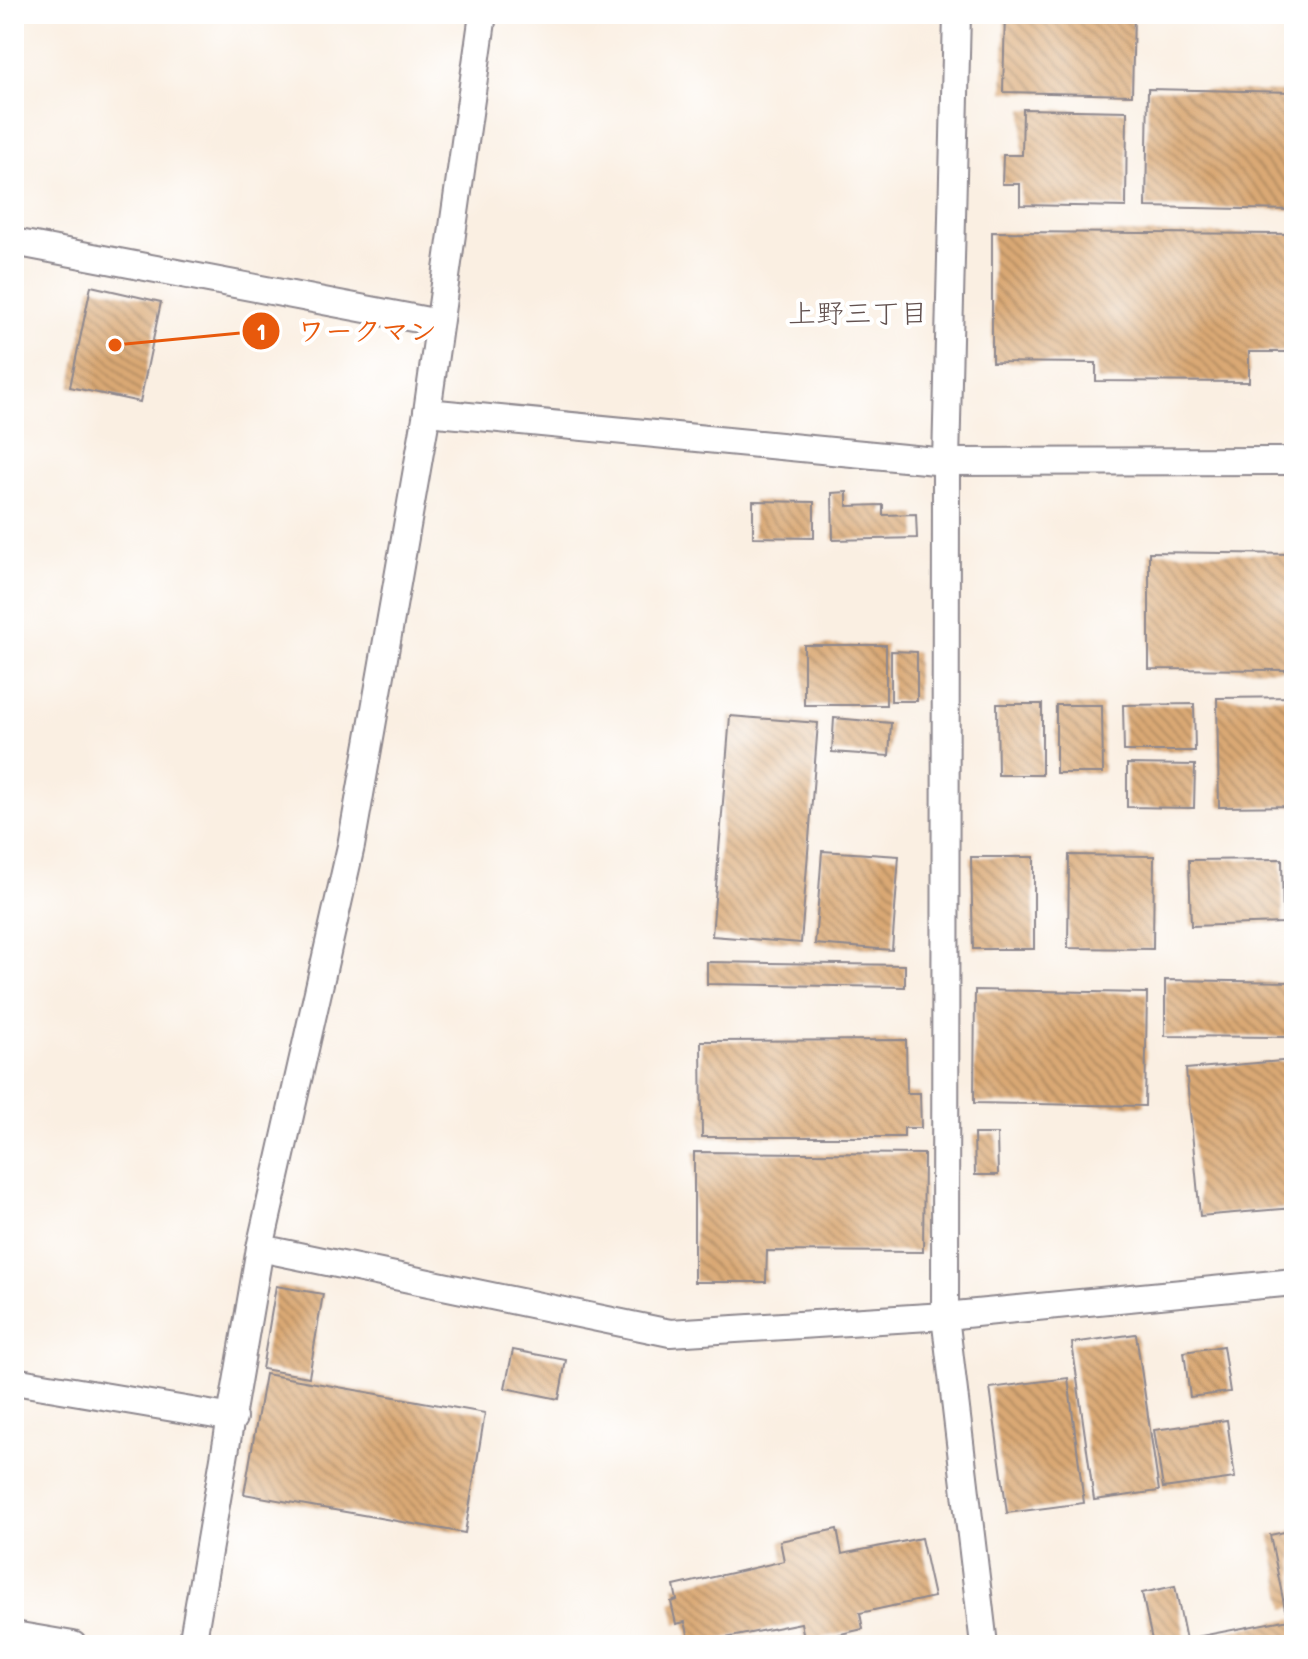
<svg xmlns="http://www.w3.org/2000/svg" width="1308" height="1659" viewBox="0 0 1308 1659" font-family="Mali,'Klee One',sans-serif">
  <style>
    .building { fill: url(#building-back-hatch) }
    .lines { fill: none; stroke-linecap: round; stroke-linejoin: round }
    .street-casing { stroke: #8e888e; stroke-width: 30 }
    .street { stroke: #fff; stroke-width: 26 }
    .labels { text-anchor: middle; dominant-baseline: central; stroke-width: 8; stroke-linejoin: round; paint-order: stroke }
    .neighbourhood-label { font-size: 28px; fill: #62514f; stroke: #fff }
    .leader { fill: none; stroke: #e8590c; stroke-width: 3 }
    .callout-dot { fill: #e8590c; stroke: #fff; stroke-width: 3 }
    .mark-label { font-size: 24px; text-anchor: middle; font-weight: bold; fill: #fff }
    .callout-label { font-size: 28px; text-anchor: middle; font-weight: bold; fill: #e8590c; stroke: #fff; stroke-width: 8; stroke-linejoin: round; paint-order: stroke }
  </style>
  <defs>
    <pattern id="building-back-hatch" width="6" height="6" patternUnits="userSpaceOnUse" patternTransform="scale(2)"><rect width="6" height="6" fill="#daa974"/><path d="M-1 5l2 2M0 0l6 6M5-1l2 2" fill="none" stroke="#b08960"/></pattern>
  </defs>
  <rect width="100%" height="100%" fill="#fff"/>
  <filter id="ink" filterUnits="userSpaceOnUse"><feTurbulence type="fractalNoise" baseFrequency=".0125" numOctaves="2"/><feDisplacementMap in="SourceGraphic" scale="16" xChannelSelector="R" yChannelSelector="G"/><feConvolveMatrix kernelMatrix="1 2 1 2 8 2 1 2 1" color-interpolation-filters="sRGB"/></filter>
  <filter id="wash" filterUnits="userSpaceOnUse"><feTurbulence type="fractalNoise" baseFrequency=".006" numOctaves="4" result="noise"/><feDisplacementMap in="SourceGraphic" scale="32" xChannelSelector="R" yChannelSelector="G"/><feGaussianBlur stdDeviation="1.8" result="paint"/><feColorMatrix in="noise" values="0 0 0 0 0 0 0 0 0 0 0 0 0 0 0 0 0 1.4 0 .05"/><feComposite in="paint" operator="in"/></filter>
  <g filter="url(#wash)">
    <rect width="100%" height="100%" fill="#faefe2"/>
    <g id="blocks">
      <g class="building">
        <polygon points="1005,14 1134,14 1132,95 1003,92"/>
        <polygon points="1148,89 1294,92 1294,210 1146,207"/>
        <polygon points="1023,109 1127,111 1126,207 1020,205 1020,184 1002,184 1003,155 1022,155"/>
        <polygon points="992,232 1294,234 1294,352 1249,352 1249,382 1096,381 1096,363 992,362"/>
        <polygon points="91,286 161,302 140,402 70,387"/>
        <polygon points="847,492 847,506 883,505 883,515 916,514 917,538 833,540 832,493"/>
        <polygon points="753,501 814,502 814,538 753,537"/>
        <polygon points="1149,552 1294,554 1294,670 1149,669"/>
        <rect x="804" y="645" width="82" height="60"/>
        <polygon points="891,651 917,652 917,701 891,701"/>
        <polygon points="1294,697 1294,806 1219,807 1217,698"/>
        <polygon points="997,704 1042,704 1042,775 998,775"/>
        <polygon points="1194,704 1195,751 1124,751 1123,705"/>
        <polygon points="1056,705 1102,705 1103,773 1056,773"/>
        <polygon points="730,716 818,723 801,943 712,936"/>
        <polygon points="834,718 891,723 889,756 832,752"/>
        <polygon points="1127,764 1195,765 1194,808 1127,807"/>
        <polygon points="822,851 899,856 892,950 815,944"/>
        <polygon points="1069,855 1154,856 1153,949 1068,948"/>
        <polygon points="971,857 1034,857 1034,949 973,949"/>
        <polygon points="1282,859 1283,923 1191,926 1189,860"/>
        <polygon points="707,962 905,965 905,987 707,984"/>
        <polygon points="1165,980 1294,982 1294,1037 1165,1036"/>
        <polygon points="975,990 1147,993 1145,1106 974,1103"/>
        <polygon points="906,1040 907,1093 920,1093 921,1128 904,1128 904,1137 702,1137 701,1041"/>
        <polygon points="1294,1060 1294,1208 1200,1216 1186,1069"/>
        <polygon points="974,1134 997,1134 998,1175 975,1175"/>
        <polygon points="694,1152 924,1154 923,1252 767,1251 766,1282 694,1282"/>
        <polygon points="276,1286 323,1294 309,1377 262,1369"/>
        <polygon points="1136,1334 1159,1491 1094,1500 1072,1343"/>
        <polygon points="1223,1346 1230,1392 1190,1397 1184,1352"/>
        <polygon points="513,1350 566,1360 559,1399 505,1388"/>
        <polygon points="265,1374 485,1413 465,1533 244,1494"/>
        <polygon points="1068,1378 1084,1503 1007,1513 990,1388"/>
        <polygon points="1227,1420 1235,1478 1163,1488 1154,1430"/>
        <polygon points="837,1529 842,1554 921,1538 934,1597 860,1613 863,1629 805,1642 801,1623 691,1645 685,1622 676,1624 671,1602 677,1600 674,1586 784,1561 780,1541"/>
        <polygon points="1294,1530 1294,1607 1285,1609 1270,1535"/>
        <polygon points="1175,1586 1187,1645 1153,1645 1142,1593"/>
        <polygon points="1294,1618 1294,1645 1198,1645 1196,1637"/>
      </g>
    </g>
  </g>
  <g filter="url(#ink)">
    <use href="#blocks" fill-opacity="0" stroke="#8e888e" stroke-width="2"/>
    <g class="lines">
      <g class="street-casing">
        <g id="street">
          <polyline points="957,14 946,462 945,1316 984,1645"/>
          <polyline points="14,242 439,323"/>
          <polyline points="427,412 946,462 1294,461"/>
          <polyline points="260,1248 670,1333 945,1316 1294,1282"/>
          <polyline points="14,1381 233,1418"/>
          <polyline points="14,1635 73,1645"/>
          <polyline points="192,1645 260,1248 351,846 427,412 483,14"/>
        </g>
      </g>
      <use href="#street" class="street"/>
    </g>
  </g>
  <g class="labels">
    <g class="neighbourhood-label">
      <text x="858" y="312">上野三丁目</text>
    </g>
  </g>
  <path class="leader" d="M115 345L261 331"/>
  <g class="callout-dot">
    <circle cx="115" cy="345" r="8"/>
    <circle cx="261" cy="331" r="20"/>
  </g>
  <g class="mark-label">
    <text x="261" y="340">1</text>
  </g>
  <g class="callout-label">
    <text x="367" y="341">ワークマン</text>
  </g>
  <rect width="1308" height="1659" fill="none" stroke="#fff" stroke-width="48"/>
</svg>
